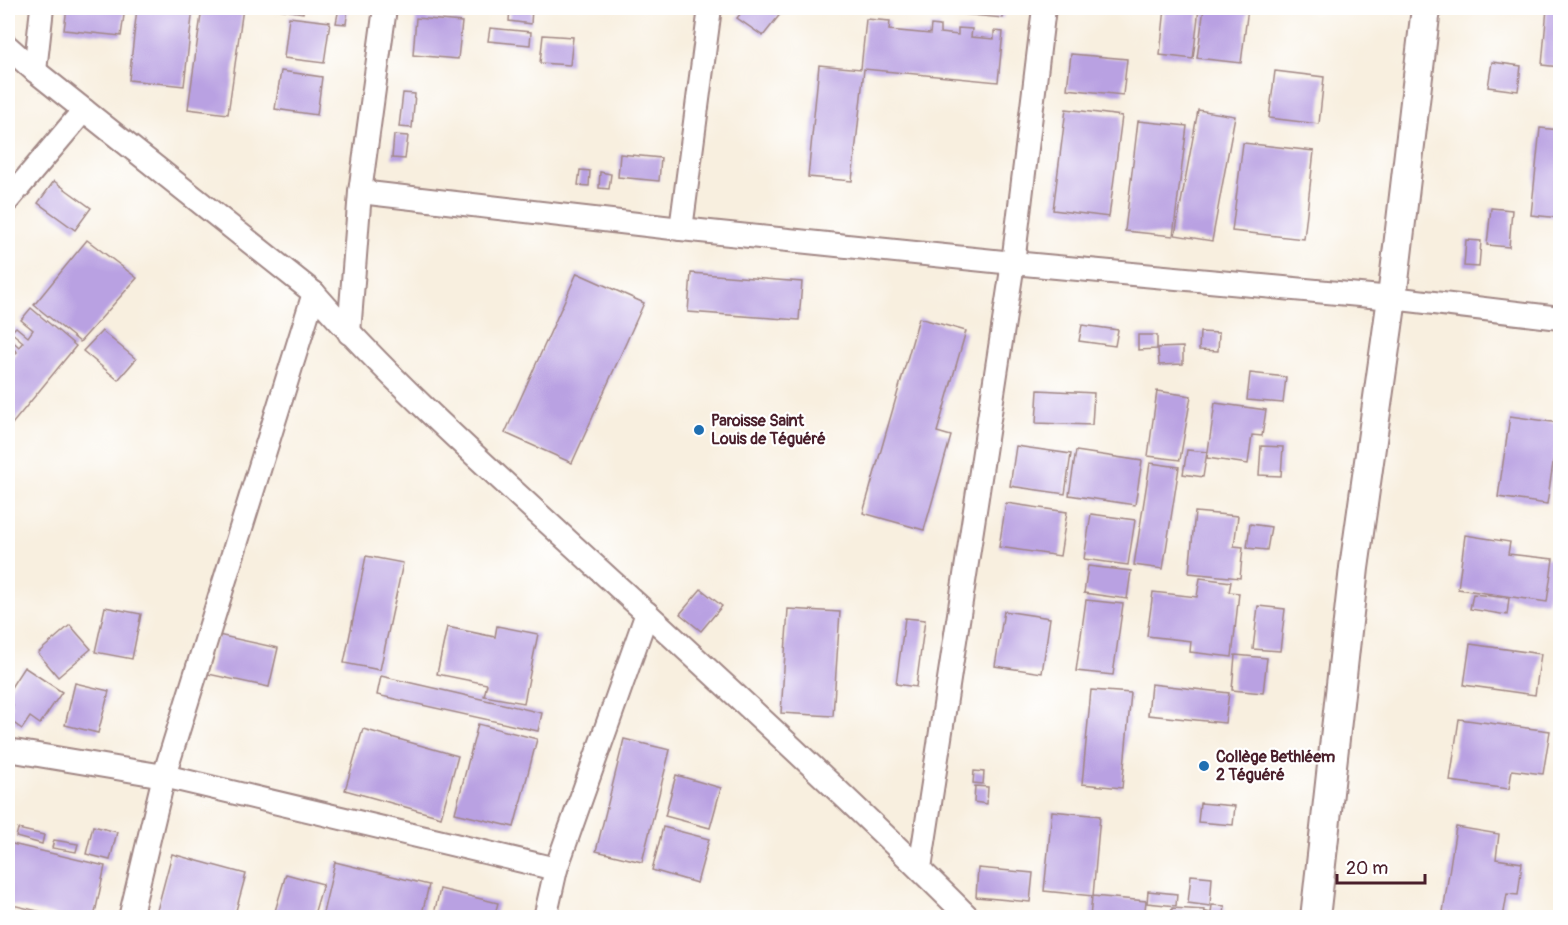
<svg xmlns="http://www.w3.org/2000/svg" width="1568" height="925" viewBox="0 0 1568 925" font-family="Pangolin,sans-serif">
  <style>
    .building { fill: #b9a1e2 }
    .lines { fill: none; stroke-linecap: round; stroke-linejoin: round }
    .minor-casing { stroke: #a18785; stroke-width: 26 }
    .tertiary-casing { stroke: #a18785; stroke-width: 32 }
    .minor { stroke: #fff; stroke-width: 22 }
    .tertiary { stroke: #fff; stroke-width: 28 }
    .poi-dot { fill: #1f6fb2; stroke: #fff; stroke-width: 2 }
    .labels { text-anchor: middle; dominant-baseline: central; stroke-width: 4.5; stroke-linejoin: round; paint-order: stroke }
    .poi-label { font-size: 16px; font-weight: bold; fill: #4a1f2b; stroke: #fff; text-anchor: start }
  </style>
  <rect width="100%" height="100%" fill="#fff"/>
  <filter id="ink" filterUnits="userSpaceOnUse"><feTurbulence type="fractalNoise" baseFrequency=".0167" numOctaves="2"/><feDisplacementMap in="SourceGraphic" scale="12" xChannelSelector="R" yChannelSelector="G"/><feConvolveMatrix kernelMatrix="1 2 1 2 8 2 1 2 1" color-interpolation-filters="sRGB"/></filter>
  <filter id="wash" filterUnits="userSpaceOnUse"><feTurbulence type="fractalNoise" baseFrequency=".008" numOctaves="4" result="noise"/><feDisplacementMap in="SourceGraphic" scale="24" xChannelSelector="R" yChannelSelector="G"/><feGaussianBlur stdDeviation="1.35" result="paint"/><feColorMatrix in="noise" values="0 0 0 0 0 0 0 0 0 0 0 0 0 0 0 0 0 1.4 0 .05"/><feComposite in="paint" operator="in"/></filter>
  <g filter="url(#wash)">
    <rect width="100%" height="100%" fill="#f8efdf"/>
    <g id="blocks">
      <g class="building">
        <polygon points="67,8 125,8 121,36 64,30"/>
        <polygon points="137,8 193,8 184,86 129,80"/>
        <polygon points="202,8 243,8 228,114 188,109"/>
        <polygon points="272,8 304,8 303,13"/>
        <polygon points="339,8 348,8 346,24 336,23"/>
        <polygon points="510,8 532,8 531,24 509,21"/>
        <polygon points="745,8 785,8 763,36 737,18"/>
        <polygon points="909,8 1005,8 1003,18 909,9"/>
        <polygon points="1165,8 1199,8 1193,59 1160,55"/>
        <polygon points="1204,8 1248,8 1241,63 1197,58"/>
        <polygon points="1547,8 1560,8 1560,67 1542,65"/>
        <polygon points="289,17 330,22 324,63 284,58"/>
        <polygon points="416,18 462,22 458,59 413,55"/>
        <polygon points="866,19 890,21 889,30 930,34 931,25 940,26 940,33 958,35 958,28 972,29 971,37 994,39 994,31 1003,32 998,82 864,69 852,181 808,177 819,65 861,69"/>
        <polygon points="490,28 531,32 530,45 488,41"/>
        <polygon points="543,35 573,37 570,65 540,63"/>
        <polygon points="1071,54 1127,59 1123,95 1067,89"/>
        <polygon points="1492,62 1521,66 1518,91 1488,87"/>
        <polygon points="281,71 322,77 317,115 275,109"/>
        <polygon points="1275,71 1324,77 1319,124 1269,118"/>
        <polygon points="403,93 415,94 412,128 399,127"/>
        <polygon points="1066,109 1122,116 1109,217 1053,210"/>
        <polygon points="1198,110 1235,116 1212,241 1175,235"/>
        <polygon points="1138,121 1187,126 1173,236 1125,231"/>
        <polygon points="1540,128 1560,130 1560,218 1531,215"/>
        <polygon points="394,135 408,136 405,159 392,158"/>
        <polygon points="1243,143 1314,151 1304,239 1232,231"/>
        <polygon points="620,154 661,158 659,181 618,177"/>
        <polygon points="580,170 590,171 589,186 578,185"/>
        <polygon points="600,172 611,174 609,189 599,188"/>
        <polygon points="54,181 91,208 75,230 38,203"/>
        <polygon points="1491,208 1512,210 1509,247 1487,245"/>
        <polygon points="87,240 137,278 80,342 34,305"/>
        <polygon points="1466,240 1481,241 1479,267 1464,266"/>
        <polygon points="577,273 644,303 572,463 505,433"/>
        <polygon points="691,273 802,282 799,320 688,312"/>
        <polygon points="31,308 76,346 8,429 8,355 11,358 17,352 8,344 8,337 19,347 23,342 11,332 16,327 28,337 33,330 21,320"/>
        <polygon points="919,318 966,331 937,432 951,436 924,530 863,513"/>
        <polygon points="1082,325 1118,330 1115,346 1079,341"/>
        <polygon points="102,331 136,359 118,380 83,351"/>
        <polygon points="1200,332 1219,333 1218,351 1199,350"/>
        <polygon points="1138,335 1157,335 1157,349 1138,350"/>
        <polygon points="1183,347 1183,364 1159,365 1158,348"/>
        <polygon points="1250,373 1286,377 1283,403 1247,400"/>
        <polygon points="1038,390 1094,393 1092,425 1036,423"/>
        <polygon points="1157,391 1191,396 1180,460 1148,456"/>
        <polygon points="1215,403 1266,410 1262,436 1252,435 1248,464 1207,458"/>
        <polygon points="1510,416 1559,423 1547,504 1498,497"/>
        <polygon points="1016,446 1071,454 1065,494 1010,486"/>
        <polygon points="1261,446 1283,447 1281,476 1259,475"/>
        <polygon points="1187,450 1207,452 1203,477 1183,474"/>
        <polygon points="1076,451 1142,461 1135,505 1069,495"/>
        <polygon points="1150,463 1179,467 1163,569 1134,565"/>
        <polygon points="1006,503 1067,512 1060,556 999,547"/>
        <polygon points="1195,512 1238,516 1234,546 1243,547 1240,578 1189,573"/>
        <polygon points="1091,514 1135,520 1128,565 1084,559"/>
        <polygon points="1250,524 1271,527 1267,550 1247,548"/>
        <polygon points="1465,535 1510,542 1508,554 1553,559 1547,602 1458,589"/>
        <polygon points="366,556 403,563 380,670 344,663"/>
        <polygon points="1088,566 1131,571 1127,599 1084,593"/>
        <polygon points="1200,578 1231,582 1229,592 1239,593 1232,657 1190,652 1191,641 1147,636 1153,592 1197,597"/>
        <polygon points="701,589 722,606 701,631 680,614"/>
        <polygon points="1473,594 1509,598 1507,615 1470,609"/>
        <polygon points="1086,600 1123,604 1113,675 1076,671"/>
        <polygon points="1258,606 1285,609 1280,651 1253,649"/>
        <polygon points="105,607 141,614 132,659 95,652"/>
        <polygon points="788,609 840,612 833,716 781,713"/>
        <polygon points="1004,611 1050,618 1042,673 995,666"/>
        <polygon points="905,618 925,620 916,687 896,684"/>
        <polygon points="70,625 91,649 58,677 38,653"/>
        <polygon points="497,626 538,634 524,703 484,696 487,684 437,674 447,627 495,637"/>
        <polygon points="218,635 278,648 269,687 208,674"/>
        <polygon points="1470,644 1541,654 1535,695 1464,685"/>
        <polygon points="1235,655 1267,658 1263,693 1232,690"/>
        <polygon points="24,667 62,692 40,724 30,717 22,729 8,719 8,713 13,705 8,702 8,692"/>
        <polygon points="381,676 542,713 538,731 377,695"/>
        <polygon points="75,683 109,691 98,733 65,725"/>
        <polygon points="1151,684 1229,693 1225,723 1148,715"/>
        <polygon points="1091,690 1131,693 1122,788 1082,784"/>
        <polygon points="1459,719 1550,731 1543,774 1512,770 1509,789 1450,781"/>
        <polygon points="478,724 537,739 514,827 455,813"/>
        <polygon points="363,729 458,756 441,817 345,790"/>
        <polygon points="624,739 670,750 642,862 596,851"/>
        <polygon points="974,771 984,772 983,784 973,783"/>
        <polygon points="676,775 721,788 710,828 665,816"/>
        <polygon points="975,786 988,787 987,804 974,802"/>
        <polygon points="1200,803 1235,806 1233,825 1198,822"/>
        <polygon points="1052,811 1100,816 1093,896 1044,891"/>
        <polygon points="93,826 117,832 110,860 86,854"/>
        <polygon points="663,827 709,839 697,883 652,870"/>
        <polygon points="1456,827 1499,834 1496,859 1522,863 1518,895 1507,894 1503,918 1482,918 1443,912"/>
        <polygon points="18,829 44,835 42,844 16,837"/>
        <polygon points="54,840 78,844 76,852 52,848"/>
        <polygon points="8,843 105,866 94,918 67,918 8,904"/>
        <polygon points="172,854 246,874 234,918 155,918"/>
        <polygon points="335,862 429,885 421,918 322,917"/>
        <polygon points="978,868 1033,873 1030,902 976,897"/>
        <polygon points="286,874 323,884 313,918 273,918"/>
        <polygon points="1191,875 1212,877 1210,906 1188,903"/>
        <polygon points="440,889 498,903 494,918 433,918"/>
        <polygon points="1148,891 1177,894 1176,906 1147,903"/>
        <polygon points="1092,896 1146,901 1144,918 1090,918"/>
        <polygon points="1212,905 1225,906 1224,914 1234,915 1234,918 1205,918 1206,912 1211,913"/>
        <polygon points="1172,908 1205,910 1204,918 1171,918"/>
      </g>
    </g>
  </g>
  <g filter="url(#ink)">
    <use href="#blocks" fill-opacity="0" stroke="#a18785" stroke-width="1.5"/>
    <g class="lines">
      <g class="minor-casing">
        <g id="minor">
          <path d="M 8,47 L 35,71 L 314,293 C 392,382 481,461 568,541 C 703,665 839,788 969,918"/>
          <polyline points="35,71 42,8"/>
          <polyline points="360,192 681,229 1013,263 1392,298 1560,318"/>
          <polyline points="8,200 84,110"/>
          <polyline points="681,229 710,8"/>
          <polyline points="349,333 360,192 385,8"/>
          <polyline points="8,750 164,776 556,869"/>
          <polyline points="920,868 1013,263 1044,8"/>
          <polyline points="130,918 164,776 314,293"/>
          <polyline points="545,918 556,869 647,613"/>
        </g>
      </g>
      <g class="tertiary-casing">
        <polyline id="tertiary" points="1315,918 1354,568 1392,298 1426,8"/>
      </g>
      <use href="#minor" class="minor"/>
      <use href="#tertiary" class="tertiary"/>
    </g>
  </g>
  <g class="poi-dot">
    <circle cx="699" cy="430" r="6"/>
    <circle cx="1204" cy="766" r="6"/>
  </g>
  <g class="labels">
    <g class="poi-label">
      <text x="711" y="421">Paroisse Saint<tspan x="711" dy="18">Louis de Téguéré</tspan></text>
      <text x="1216" y="757">Collège Bethléem<tspan x="1216" dy="18">2 Téguéré</tspan></text>
    </g>
  </g>
  <rect width="1568" height="925" fill="none" stroke="#fff" stroke-width="30"/>
  <path d="M1337 874v9h88v-9" fill="none" stroke="#4a1f2b" stroke-width="3"/>
  <text x="1346" y="874" font-size="18" fill="#4a1f2b" stroke="#ffffff" stroke-width="4.5" paint-order="stroke">20 m</text>
</svg>
